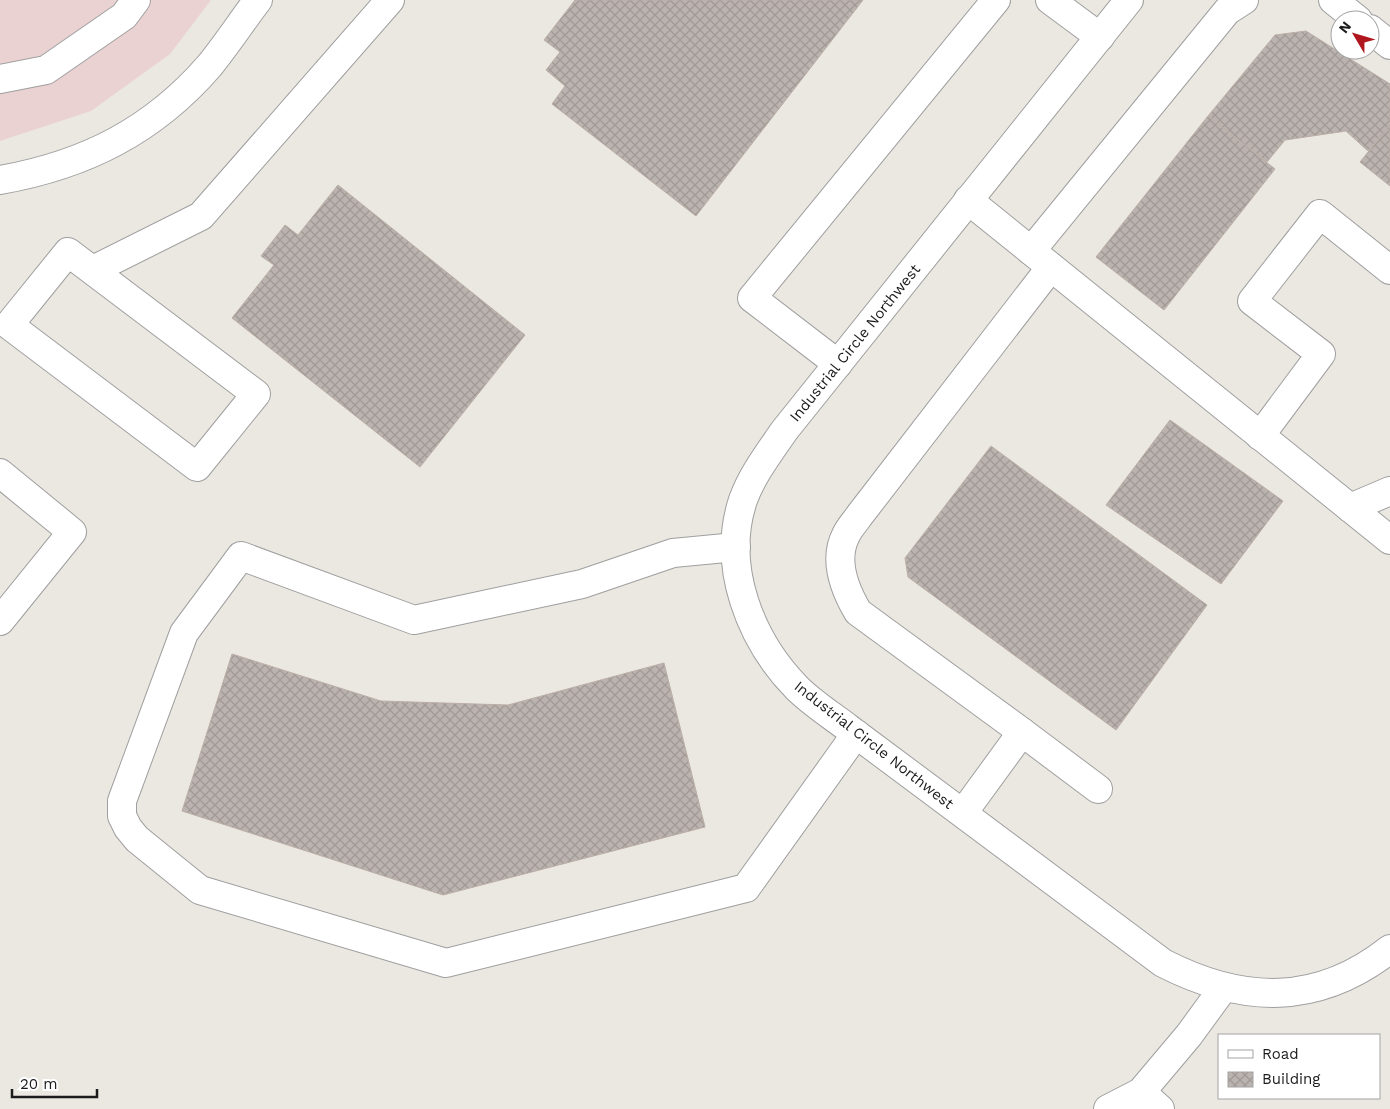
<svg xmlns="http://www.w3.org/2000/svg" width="1390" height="1109" viewBox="0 0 1390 1109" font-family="'Work Sans',sans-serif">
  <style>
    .commercial { fill: #ebd2d2 }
    .building { fill: url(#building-cross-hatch); stroke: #bbaea6 }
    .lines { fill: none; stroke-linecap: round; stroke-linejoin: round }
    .minor-casing { stroke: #9f9f9f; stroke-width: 30 }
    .minor { stroke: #fff; stroke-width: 28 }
    .labels { text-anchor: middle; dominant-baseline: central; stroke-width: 4; stroke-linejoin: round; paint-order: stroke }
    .street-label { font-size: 15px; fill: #1b1b1b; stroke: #fff }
  </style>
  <defs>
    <pattern id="building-cross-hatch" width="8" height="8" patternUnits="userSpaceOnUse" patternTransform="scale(1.25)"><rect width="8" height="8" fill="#bbb3af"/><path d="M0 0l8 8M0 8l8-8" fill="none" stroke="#a09996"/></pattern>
  </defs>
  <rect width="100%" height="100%" fill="#ebe8e1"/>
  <polygon class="commercial" points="0,0 211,0 170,54 91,111 0,141"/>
  <g class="building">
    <polygon points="575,0 863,0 696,216 552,104 565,86 546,70 560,52 544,40"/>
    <polygon points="1306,31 1390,84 1390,125 1368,151 1346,131 1285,140 1267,162 1208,116 1275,35"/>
    <polygon points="1208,116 1275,169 1164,310 1096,257"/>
    <polygon points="1390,125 1390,186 1360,162"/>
    <polygon points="338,185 525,335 420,467 232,318 274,265 261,256 285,225 298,235"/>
    <polygon points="1170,420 1283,501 1221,584 1106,505"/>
    <polygon points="991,446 1207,605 1116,730 908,577 905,558"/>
    <polygon points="232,654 381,701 508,705 664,663 705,827 443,895 182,811"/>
  </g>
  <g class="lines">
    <g class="minor-casing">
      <g id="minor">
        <polyline points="1050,0 1100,37"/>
        <path d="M 1129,0 L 784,431 C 769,453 752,475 743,500 C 721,566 750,640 797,688 C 812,703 831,715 848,728 L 1163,963 C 1243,1004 1318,1006 1390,949"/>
        <polyline points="1333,0 1358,20"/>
        <polyline points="1370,29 1390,45"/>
        <polyline points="0,79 46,70 124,16 136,0"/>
        <path d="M 0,180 C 85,165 153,131 210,65 C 227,44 242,21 258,0"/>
        <polyline points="968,200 1390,540"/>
        <polyline points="1031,251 1227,11 1244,0"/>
        <polygon points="68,252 256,394 197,467 9,325"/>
        <path d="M 1051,267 L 859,516 C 855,522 849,528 846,535 C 833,560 845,590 858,612 L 1022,732 L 1098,789"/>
        <polyline points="93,270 201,216 390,0"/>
        <polyline points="838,364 752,298 996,0"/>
        <polyline points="1260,436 1321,354 1252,301 1320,214 1390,270"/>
        <polyline points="0,473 72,532 0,621"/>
        <polyline points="1350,508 1390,491"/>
        <polyline points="736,547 673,553 582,584 414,620 241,556 184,633 122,801 122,816 128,828 137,839 200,890 446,963 746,888 856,734"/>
        <polyline points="963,813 1022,732"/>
        <polyline points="1141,1092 1160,1109"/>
        <polyline points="1108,1109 1141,1092 1189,1035 1224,987"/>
      </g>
    </g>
    <use href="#minor" class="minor"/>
  </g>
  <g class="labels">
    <g class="street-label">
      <text transform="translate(855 343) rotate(-51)">Industrial Circle Northwest</text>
      <text transform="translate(874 745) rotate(38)">Industrial Circle Northwest</text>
    </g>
  </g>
  <rect x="1218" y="1034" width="162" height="65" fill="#ffffff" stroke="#a4a4a4"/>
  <rect x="1228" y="1050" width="25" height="8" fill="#ffffff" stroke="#a4a4a4"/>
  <text x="1262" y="1059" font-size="15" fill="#1b1b1b">Road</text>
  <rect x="1228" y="1072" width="25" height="15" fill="url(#building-cross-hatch)" stroke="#a4a4a4"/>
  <text x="1262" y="1084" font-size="15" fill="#1b1b1b">Building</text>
  <g transform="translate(1355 35) rotate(308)"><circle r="24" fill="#ffffff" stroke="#a4a4a4"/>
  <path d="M0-4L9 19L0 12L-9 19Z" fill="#b0161d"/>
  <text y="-8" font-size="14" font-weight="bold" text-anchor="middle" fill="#1b1b1b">N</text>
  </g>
  <path d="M12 1089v8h85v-8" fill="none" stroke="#1b1b1b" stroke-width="2.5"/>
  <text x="20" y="1089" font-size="15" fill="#1b1b1b" stroke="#ffffff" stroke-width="4" paint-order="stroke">20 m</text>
</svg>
